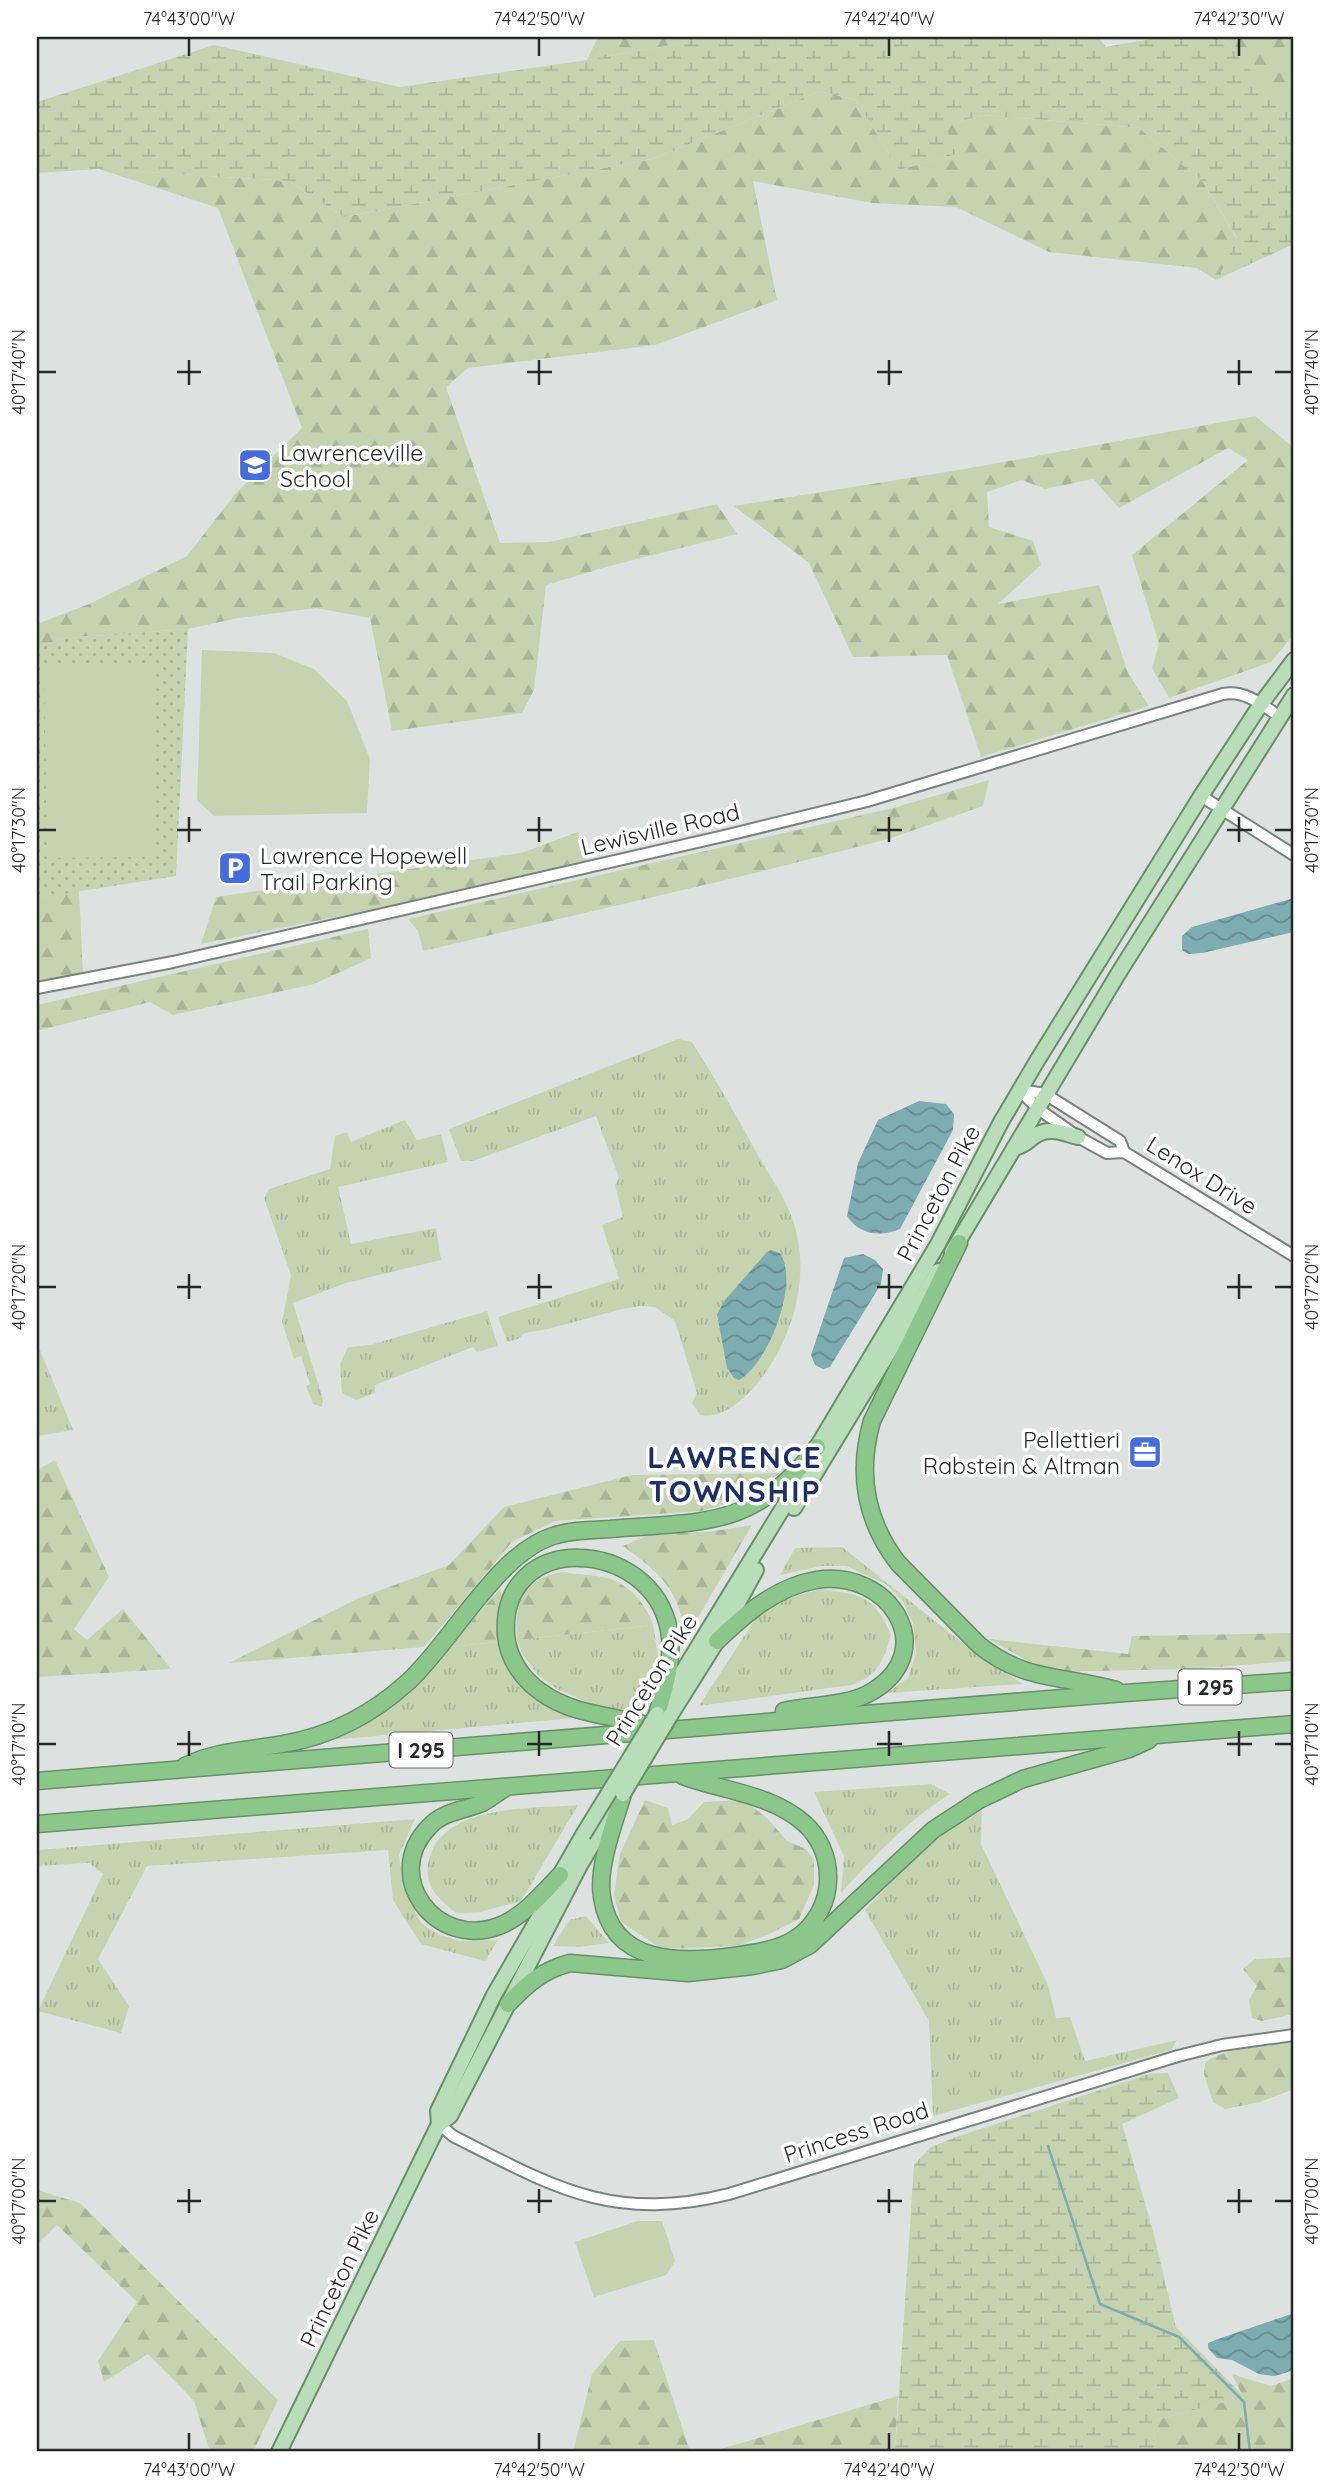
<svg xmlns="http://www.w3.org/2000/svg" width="1331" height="2489" viewBox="0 0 1331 2489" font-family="Quicksand,sans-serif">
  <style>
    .grass { fill: url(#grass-tufts) }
    .forest { fill: url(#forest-firs) }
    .wetland { fill: url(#wetland-marsh) }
    .park { fill: url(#park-dots) }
    .pitch { fill: #c6d3b1 }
    .water { fill: url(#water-waves) }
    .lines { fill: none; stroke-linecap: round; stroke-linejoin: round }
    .stream { stroke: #7dacb1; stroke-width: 2.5 }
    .minor-casing { stroke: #7c817e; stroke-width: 14 }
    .major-casing { stroke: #689068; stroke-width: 18 }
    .highway-casing { stroke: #689068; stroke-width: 19 }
    .minor { stroke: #fff; stroke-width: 10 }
    .major { stroke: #b9ddb9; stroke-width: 14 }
    .highway { stroke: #8bc78b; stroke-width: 16 }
    .major-bridge-casing { stroke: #689068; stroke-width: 18; stroke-linecap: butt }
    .major-bridge { stroke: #b9ddb9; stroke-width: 14 }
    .ticks { fill: none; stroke: #272928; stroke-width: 2.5 }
    .labels { text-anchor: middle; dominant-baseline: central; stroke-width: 7; stroke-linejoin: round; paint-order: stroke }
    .shield { fill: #fff; stroke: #686968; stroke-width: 2 }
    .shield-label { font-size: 21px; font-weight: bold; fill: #272928 }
    .poi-label { font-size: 23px; fill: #272928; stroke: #fff; text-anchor: start }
    .street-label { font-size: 23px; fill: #272928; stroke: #fff }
    .district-label { font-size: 30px; font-weight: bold; letter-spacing: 2px; fill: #1c2f66; stroke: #fff }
    .neatline { fill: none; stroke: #272928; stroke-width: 2.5 }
    .ticks-label { font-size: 18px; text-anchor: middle; fill: #272928 }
  </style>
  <defs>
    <pattern id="grass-tufts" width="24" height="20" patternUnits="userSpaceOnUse" patternTransform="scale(1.75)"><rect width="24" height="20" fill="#c6d3b1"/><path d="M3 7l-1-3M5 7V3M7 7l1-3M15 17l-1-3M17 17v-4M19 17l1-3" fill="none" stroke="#aab598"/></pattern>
    <pattern id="forest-firs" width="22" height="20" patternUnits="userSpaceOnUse" patternTransform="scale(1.75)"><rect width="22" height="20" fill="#c6d3b1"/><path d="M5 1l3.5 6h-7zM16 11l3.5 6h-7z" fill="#aab598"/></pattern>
    <pattern id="wetland-marsh" width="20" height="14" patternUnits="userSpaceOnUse" patternTransform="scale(1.75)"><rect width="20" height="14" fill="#c6d3b1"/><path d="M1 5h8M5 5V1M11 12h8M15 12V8" fill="none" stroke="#aab598"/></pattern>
    <pattern id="park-dots" width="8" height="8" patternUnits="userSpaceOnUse" patternTransform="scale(1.75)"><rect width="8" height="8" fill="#c6d3b1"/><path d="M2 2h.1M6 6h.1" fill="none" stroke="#aab598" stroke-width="1.8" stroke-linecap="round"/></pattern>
    <pattern id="water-waves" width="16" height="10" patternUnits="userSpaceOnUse" patternTransform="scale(1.75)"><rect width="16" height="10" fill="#7dacb1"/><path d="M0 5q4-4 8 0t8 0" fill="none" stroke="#668c90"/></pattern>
  </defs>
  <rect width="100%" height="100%" fill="#dde2e0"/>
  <g class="grass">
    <path d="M 678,1039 L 692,1042 C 716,1080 738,1118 759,1157 C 770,1177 785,1197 792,1218 C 812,1272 794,1335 761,1379 C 747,1397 723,1420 700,1415 L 692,1403 L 697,1393 L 675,1321 L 655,1307 L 640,1306 L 622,1309 L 548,1329 L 525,1333 L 518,1339 L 507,1342 L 498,1317 L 619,1279 L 602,1225 L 623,1217 L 615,1185 L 619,1178 L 596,1116 L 473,1161 L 461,1161 L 449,1129 Z"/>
    <polygon points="405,1120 417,1140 441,1134 448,1162 338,1187 351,1244 436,1228 441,1260 346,1283 293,1303 323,1399 322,1407 313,1404 306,1386 310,1384 301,1356 294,1359 282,1322 291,1275 264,1198 269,1189 330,1169 335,1136 347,1132 351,1142"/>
    <polygon points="487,1311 498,1346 477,1352 473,1347 375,1385 375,1393 356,1400 342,1393 340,1364 348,1347 370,1345"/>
    <polygon points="37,1343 73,1430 37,1436"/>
    <polygon points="842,1547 979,1656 1023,1684 887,1693 908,1678 916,1653 913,1623 902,1600 886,1584 846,1566 821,1566 780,1575 795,1548"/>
    <path d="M 820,1589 C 860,1594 873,1595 891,1634 C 885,1659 877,1677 851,1685 L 699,1706 L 758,1615 L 786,1599 Z"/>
    <polygon points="653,1625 660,1668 639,1706 610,1712 557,1689 538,1675 523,1655 517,1640"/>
    <path d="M 497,1642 C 513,1688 532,1697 573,1718 L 331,1740 L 397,1703 L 449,1647 Z"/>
    <path d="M 931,1784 L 950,1794 C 908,1820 875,1856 841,1893 L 844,1856 L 814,1792 Z"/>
    <path d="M 578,1805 L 521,1901 L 480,1912 L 456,1913 C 440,1900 425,1888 428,1865 C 437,1803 531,1809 578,1805 Z"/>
    <polygon points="982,1810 981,1844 1048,1985 1056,2018 1070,2017 1085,2061 1177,2040 1171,2050 933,2116 929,2021 865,1910 902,1871 942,1835"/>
    <polygon points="415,1819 399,1855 404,1888 421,1923 438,1934 459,1941 498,1940 485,1961 421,1944 393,1900 388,1850 147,1866 98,1959 129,2006 121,2033 38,2011 103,1874 89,1863 37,1866 37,1850"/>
    <polygon points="586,1916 609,1943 579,1947 553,1946 569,1920"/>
  </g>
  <g class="forest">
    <polygon points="598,37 688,37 688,42 587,60"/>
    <polygon points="1221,37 1294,37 1294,119 1288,113"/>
    <polygon points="820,91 856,100 899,170 955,154 945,126 983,115 1139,128 1203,182 1237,239 1221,273 1222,277 1216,280 1197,268 1049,252 956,207 872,203 753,181 777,300 655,345 468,368 446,387 500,543 549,542 717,504 737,534 613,565 546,585 534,690 522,713 392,731 370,618 316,608 238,618 188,629 64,638 37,648 37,624 89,604 187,556 236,493 302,428 218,208 99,169 289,181 344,217 652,159"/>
    <polygon points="1255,416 1294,448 1294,634 1271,662 1169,698 1152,668 1159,644 1132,555 1248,460 1228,448 1119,508 1093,479 1045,489 1022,480 987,492 989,527 1033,541 1041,565 998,604 1099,585 1128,673 1149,706 981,757 947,655 853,657 809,563 734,506 965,469"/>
    <polygon points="989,780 983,806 888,839 751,874 423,951 418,931 408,919 893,808"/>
    <polygon points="578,832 588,866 201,944 216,897 521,853"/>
    <polygon points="79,890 83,974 37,986 37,898"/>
    <polygon points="368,929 371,958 314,984 173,1015 150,1002 37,1031 37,1005"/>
    <polygon points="55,1460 109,1577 74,1629 87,1640 123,1609 171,1669 37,1677 37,1470"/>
    <polygon points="780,1473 746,1497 702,1511 555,1521 512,1542 424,1647 229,1663 359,1598 449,1565 504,1507 632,1475"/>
    <path d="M 752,1525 L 686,1638 C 683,1626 681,1612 676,1601 C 666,1577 643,1561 623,1546 L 649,1534 L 707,1532 Z"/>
    <path d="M 562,1572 C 578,1575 598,1574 613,1580 C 632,1588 647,1606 653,1625 L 517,1640 C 515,1618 517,1591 540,1579 C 546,1575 555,1574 562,1572 Z"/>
    <polygon points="500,1589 503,1597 497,1618 497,1642 449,1647"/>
    <polygon points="1294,1633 1294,1661 1189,1669 1047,1672 989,1639 1128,1654 1132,1636"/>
    <polygon points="645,1800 668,1808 672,1825 688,1819 704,1802 743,1800 767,1818 787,1841 806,1849 814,1860 814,1885 799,1919 769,1934 737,1946 662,1949 621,1922 614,1895 620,1854"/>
    <polygon points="1294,1957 1294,2014 1262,2021 1252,2018 1249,2000 1257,1986 1243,1969 1255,1959"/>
    <path d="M 1294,2043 L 1294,2089 L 1260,2102 L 1225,2109 L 1213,2102 L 1204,2074 L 1205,2063 C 1221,2048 1271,2046 1294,2043 Z"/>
    <polygon points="37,2190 80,2203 278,2400 253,2452 210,2452 194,2401 148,2354 104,2382 98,2361 137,2302 57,2225 37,2244"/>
    <polygon points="654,2340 690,2452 573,2452 592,2374 620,2341"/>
    <polygon points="1232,2374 1271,2386 1294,2378 1294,2452 1157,2452 1152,2421 1243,2397"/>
    <polygon points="898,2396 895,2452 711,2452"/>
  </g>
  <g class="wetland">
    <polygon points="688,37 1098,37 1106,47 1161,37 1221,37 1294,119 1294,244 1222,277 1221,273 1237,238 1203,182 1139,128 983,115 945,126 956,154 899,170 856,100 820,91 652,159 344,217 289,181 99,169 37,173 37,102 214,45 400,87 587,60 687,42"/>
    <polygon points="1168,2073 1179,2098 1122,2124 1153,2231 1176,2327 1244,2397 1152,2421 1157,2452 895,2452 914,2165 931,2147 956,2137 1149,2074"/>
  </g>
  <polygon class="park" points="188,629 176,876 37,898 37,648 64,638"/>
  <g class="pitch">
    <polygon points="202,650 274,653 314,669 347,701 370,759 367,813 214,816 197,800"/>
    <polygon points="152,666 155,857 47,858 44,667"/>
    <polygon points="638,2221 662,2221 675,2261 666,2275 594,2297 575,2242"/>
  </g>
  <g class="water">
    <polygon points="1294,898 1294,932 1202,953 1188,954 1182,950 1182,936 1192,927"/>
    <path d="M 919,1101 L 946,1104 L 954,1114 L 953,1130 L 900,1229 C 881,1237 859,1235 847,1216 L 858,1163 L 878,1120 Z"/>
    <path d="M 771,1250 L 780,1253 C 800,1283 768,1364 739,1380 L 734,1378 L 727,1368 L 717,1314 L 725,1300 L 767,1252 Z"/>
    <polygon points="863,1254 875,1260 883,1269 881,1284 830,1367 823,1369 815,1365 811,1355 844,1258"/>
    <polygon points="1294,2313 1294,2370 1275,2376 1259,2374 1232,2360 1217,2358 1208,2348 1208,2343 1218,2339"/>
  </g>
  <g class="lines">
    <polyline class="stream" points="1048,2146 1100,2304 1179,2337 1244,2402 1250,2452"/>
    <g class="minor-casing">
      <g id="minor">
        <polyline points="1201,796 1294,855"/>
        <path d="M 37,988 L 173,962 L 728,835 L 867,801 L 1223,694 C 1245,690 1263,705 1280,717"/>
        <polyline points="1020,1090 1037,1108 1078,1137 1107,1153 1124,1152 1294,1256"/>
        <polyline points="1020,1090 1045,1094 1120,1141 1124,1152"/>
        <path d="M 439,2124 L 453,2136 C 554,2187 612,2223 729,2194 L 1178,2056 L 1222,2045 L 1294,2035"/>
      </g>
    </g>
    <g class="major-casing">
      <g id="major">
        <path d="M 1014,1148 C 1029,1144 1027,1140 1038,1134 C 1051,1127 1065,1134 1078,1137"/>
        <polyline points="952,1252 1118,974 1294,695"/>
        <polyline points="794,1508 938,1271"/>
        <polyline points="663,1704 789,1498 817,1447 938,1244 1001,1122 1037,1061 1201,796 1261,704 1294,660"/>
        <polyline points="670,1716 717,1641 756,1570"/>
        <polyline points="439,2124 438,2111 494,1995 554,1891 560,1875 583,1835"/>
        <polyline points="279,2452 439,2124 450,2116 579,1867 615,1806"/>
      </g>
    </g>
    <g class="highway-casing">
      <g id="highway">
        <path d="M 959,1243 L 872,1421 C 857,1473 865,1520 898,1563 L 979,1645 C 1025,1682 1063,1675 1116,1690"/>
        <path d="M 717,1641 C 745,1614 776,1587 816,1580 C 888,1568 941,1649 873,1691 C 847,1707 813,1704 784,1711"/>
        <path d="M 657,1714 C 665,1687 674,1659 669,1630 C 651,1536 499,1530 506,1635 C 508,1658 522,1679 541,1692 C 576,1718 624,1715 663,1730"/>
        <path d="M 185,1766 C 215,1751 250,1750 283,1744 C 331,1736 373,1714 409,1681 C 452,1641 498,1553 553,1536 C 571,1530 591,1530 610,1529 C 705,1521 754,1529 817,1447"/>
        <polyline points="37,1781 1125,1693 1294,1681"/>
        <path d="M 504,1789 C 497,1793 489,1799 482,1803 C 463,1811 443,1811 429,1827 C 381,1876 436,1950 499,1926 C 523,1917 543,1893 560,1875"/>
        <path d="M 623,1794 C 614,1824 597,1867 602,1897 C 612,1966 682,1963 734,1956 C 754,1953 778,1950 795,1939 C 816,1925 829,1901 828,1876 C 828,1856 819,1837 805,1824 C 772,1794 723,1791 683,1776"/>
        <polyline points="37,1824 1294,1724"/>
        <path d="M 508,2004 C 527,1984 543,1970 570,1963 L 688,1973 L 753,1966 L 782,1960 L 810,1945 L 933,1830 L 979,1800 L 1023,1779 L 1129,1749 L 1149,1740"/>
      </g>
    </g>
    <use href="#minor" class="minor"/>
    <use href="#major" class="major"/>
    <use href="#highway" class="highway"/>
    <g class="major-bridge-casing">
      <g id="major-bridge">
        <polyline points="623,1794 670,1716"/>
        <polyline points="583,1835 657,1714"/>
      </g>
    </g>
    <use href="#major-bridge" class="major-bridge"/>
  </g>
  <path class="ticks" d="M 189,38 L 189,56M 539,38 L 539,56M 889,38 L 889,56M 1239,38 L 1239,56M 189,360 L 189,385M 539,360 L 539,385M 889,360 L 889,385M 1239,360 L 1239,385M 38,372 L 56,372M 177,372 L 201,372M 527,372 L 552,372M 877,372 L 902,372M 1227,372 L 1252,372M 1275,372 L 1292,372M 189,817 L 189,842M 539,817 L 539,842M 889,817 L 889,842M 1239,817 L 1239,842M 38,830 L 56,830M 177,830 L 201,830M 527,830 L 552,830M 877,830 L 902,830M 1227,830 L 1252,830M 1275,830 L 1292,830M 189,1274 L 189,1299M 539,1274 L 539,1299M 889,1274 L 889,1299M 1239,1274 L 1239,1299M 38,1287 L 56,1287M 177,1287 L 201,1287M 527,1287 L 552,1287M 877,1287 L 902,1287M 1227,1287 L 1252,1287M 1275,1287 L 1292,1287M 189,1731 L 189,1756M 539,1731 L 539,1756M 889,1731 L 889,1756M 1239,1731 L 1239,1756M 38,1744 L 56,1744M 177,1744 L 201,1744M 527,1744 L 552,1744M 877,1744 L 902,1744M 1227,1744 L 1252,1744M 1275,1744 L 1292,1744M 189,2189 L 189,2213M 539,2189 L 539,2213M 889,2189 L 889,2213M 1239,2189 L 1239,2213M 38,2201 L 56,2201M 177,2201 L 201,2201M 527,2201 L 552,2201M 877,2201 L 902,2201M 1227,2201 L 1252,2201M 1275,2201 L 1292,2201M 189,2433 L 189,2450M 539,2433 L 539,2450M 889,2433 L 889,2450M 1239,2433 L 1239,2450"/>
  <defs>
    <g id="school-square" transform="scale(1.75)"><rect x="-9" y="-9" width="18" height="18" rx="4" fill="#456cdf" stroke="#fff"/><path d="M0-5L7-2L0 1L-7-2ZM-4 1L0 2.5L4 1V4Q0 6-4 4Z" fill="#fff"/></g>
    <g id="parking-square" transform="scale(1.75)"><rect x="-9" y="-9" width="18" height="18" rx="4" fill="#456cdf" stroke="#fff"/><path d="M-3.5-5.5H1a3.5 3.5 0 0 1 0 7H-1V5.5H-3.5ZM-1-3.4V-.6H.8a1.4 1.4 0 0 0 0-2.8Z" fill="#fff"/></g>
    <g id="office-square" transform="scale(1.75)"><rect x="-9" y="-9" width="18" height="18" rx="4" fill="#456cdf" stroke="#fff"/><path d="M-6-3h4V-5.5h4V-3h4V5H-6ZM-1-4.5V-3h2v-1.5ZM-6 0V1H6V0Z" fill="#fff"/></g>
  </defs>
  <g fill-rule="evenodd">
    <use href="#school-square" x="255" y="465"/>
    <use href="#parking-square" x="235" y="868"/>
    <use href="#office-square" x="1145" y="1452"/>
  </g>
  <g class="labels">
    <g class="shield">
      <rect x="1178.5" y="1669.5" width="63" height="35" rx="5"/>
      <rect x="389.5" y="1732.5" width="63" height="35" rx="5"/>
    </g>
    <g class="shield-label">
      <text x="1210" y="1687">I 295</text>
      <text x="421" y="1750">I 295</text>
    </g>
    <g class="poi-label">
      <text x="280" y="452">Lawrenceville<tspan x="280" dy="26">School</tspan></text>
      <text x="260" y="855">Lawrence Hopewell<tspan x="260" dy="26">Trail Parking</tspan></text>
      <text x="1120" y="1439" text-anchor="end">Pellettieri<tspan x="1120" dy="26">Rabstein &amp; Altman</tspan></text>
    </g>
    <g class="street-label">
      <text transform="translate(660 829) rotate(-13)">Lewisville Road</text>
      <text transform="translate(1202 1175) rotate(32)">Lenox Drive</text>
      <text transform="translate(938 1193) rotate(-62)">Princeton Pike</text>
      <text transform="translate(651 1680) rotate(-58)">Princeton Pike</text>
      <text transform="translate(856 2132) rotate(-18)">Princess Road</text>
      <text transform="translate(339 2278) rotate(-64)">Princeton Pike</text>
    </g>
    <g class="district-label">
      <text x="735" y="1457">LAWRENCE<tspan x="735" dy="34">TOWNSHIP</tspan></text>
    </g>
  </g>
  <rect width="1331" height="2489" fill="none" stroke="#ffffff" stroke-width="77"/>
  <rect x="38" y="38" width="1254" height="2412" class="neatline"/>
  <g class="ticks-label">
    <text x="189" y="25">74°43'00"W</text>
    <text x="539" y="25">74°42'50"W</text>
    <text x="889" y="25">74°42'40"W</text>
    <text x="1239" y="25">74°42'30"W</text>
    <text transform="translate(19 372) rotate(-90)" y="6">40°17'40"N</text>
    <text transform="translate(1312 372) rotate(-90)" y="6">40°17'40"N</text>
    <text transform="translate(19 830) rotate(-90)" y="6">40°17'30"N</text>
    <text transform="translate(1312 830) rotate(-90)" y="6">40°17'30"N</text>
    <text transform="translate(19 1287) rotate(-90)" y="6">40°17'20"N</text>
    <text transform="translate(1312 1287) rotate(-90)" y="6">40°17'20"N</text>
    <text transform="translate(19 1744) rotate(-90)" y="6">40°17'10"N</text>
    <text transform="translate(1312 1744) rotate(-90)" y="6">40°17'10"N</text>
    <text transform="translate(19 2201) rotate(-90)" y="6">40°17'00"N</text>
    <text transform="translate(1312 2201) rotate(-90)" y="6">40°17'00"N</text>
    <text x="189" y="2476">74°43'00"W</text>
    <text x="539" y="2476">74°42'50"W</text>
    <text x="889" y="2476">74°42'40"W</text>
    <text x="1239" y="2476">74°42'30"W</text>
  </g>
</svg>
